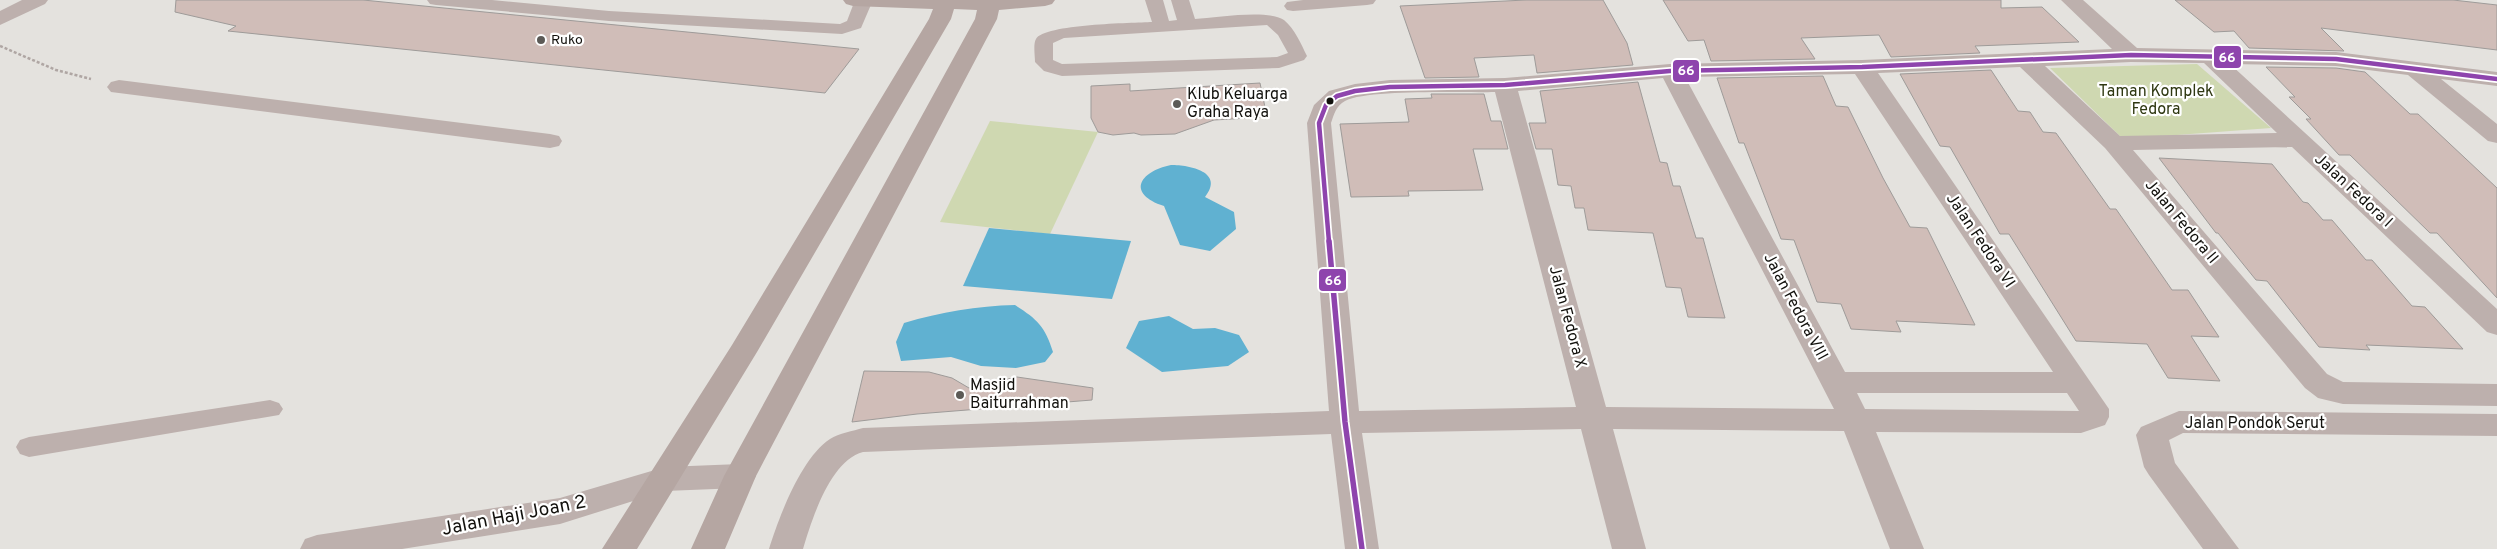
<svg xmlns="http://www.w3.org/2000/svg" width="2497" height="549" viewBox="0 0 2497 549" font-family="Overpass,sans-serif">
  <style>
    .green { fill: #cfd8b1 }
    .water { fill: #60b1d1 }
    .building { fill: #d0bdb8; stroke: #9e9b99 }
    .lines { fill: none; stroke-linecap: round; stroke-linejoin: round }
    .path { stroke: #afa6a3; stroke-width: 2.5; stroke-dasharray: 3 2; stroke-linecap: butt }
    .lane { fill: #bdb0ad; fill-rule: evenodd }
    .street { fill: #bdb0ad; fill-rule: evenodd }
    .secondary { fill: #b5a6a2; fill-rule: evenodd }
    .bus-1-far1-casing { stroke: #fff; stroke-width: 8 }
    .bus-1-casing { stroke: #fff; stroke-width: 9 }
    .bus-1-far1 { stroke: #8e44ad; stroke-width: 4.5 }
    .bus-1 { stroke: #8e44ad; stroke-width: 5.5 }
    .poi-dot { fill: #5c5a56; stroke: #fff; stroke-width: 2 }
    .bus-dot { fill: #12110d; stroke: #fff; stroke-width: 2 }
    .labels { text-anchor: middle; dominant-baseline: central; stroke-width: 4.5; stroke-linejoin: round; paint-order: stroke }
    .far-poi-label { font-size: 14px; fill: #12110d; stroke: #fff; text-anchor: start }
    .park-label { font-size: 16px; fill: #2f3812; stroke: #fff }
    .poi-label { font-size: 16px; fill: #12110d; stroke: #fff; text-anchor: start }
    .street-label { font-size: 16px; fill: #12110d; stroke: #fff }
    .near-street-label { font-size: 19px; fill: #12110d; stroke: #fff }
    .line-badge { stroke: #fff; stroke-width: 2 }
    .badge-label { font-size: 14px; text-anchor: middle; font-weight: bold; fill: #fff }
  </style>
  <rect width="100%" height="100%" fill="#e4e2de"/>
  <g class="green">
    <polygon points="2197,64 2271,128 2123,139 2050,68"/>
    <polygon points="990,121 1098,132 1050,234 940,222"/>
  </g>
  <g class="water">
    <path d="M 1171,165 C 1190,165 1225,172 1205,197 L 1234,212 L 1236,229 L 1210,251 L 1180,245 L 1164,206 C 1127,194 1138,172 1171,165 Z"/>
    <polygon points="989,228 1131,241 1112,299 963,286"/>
    <path d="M 1015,305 C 1037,319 1045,326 1053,352 L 1045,362 L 1016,368 L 981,366 L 951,357 L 901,361 L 896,342 L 904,323 C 941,312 977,306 1015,305 Z"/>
    <polygon points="1169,316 1193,329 1215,328 1239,335 1249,352 1228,366 1162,372 1126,348 1139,321"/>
  </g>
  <g class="building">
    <polygon points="176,0 363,0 859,49 825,93 228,31 236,26 175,12"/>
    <polygon points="1526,0 1603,0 1627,43 1633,65 1537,73 1534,55 1474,58 1479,77 1425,78 1400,6"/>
    <polygon points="1663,0 2001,0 2001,8 2042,7 2079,42 1975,46 1980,53 1891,57 1879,35 1801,38 1815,59 1711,61 1704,40 1688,41"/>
    <polygon points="2175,0 2453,0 2497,5 2497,50 2321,28 2344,51 2249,48 2234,31 2214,32"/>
    <polygon points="2266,67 2336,68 2365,72 2410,114 2418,114 2497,188 2497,298 2437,233 2430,233 2350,155 2339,155 2306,119 2311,119 2289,97 2295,97"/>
    <polygon points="1991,70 2018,111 2030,112 2043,132 2056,133 2110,209 2116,209 2172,290 2188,290 2219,337 2191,336 2220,381 2168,378 2147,344 2076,341 2009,234 2000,234 1950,147 1940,146 1900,74"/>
    <polygon points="1823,76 1836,106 1848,107 1883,178 1910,227 1927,228 1975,325 1896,321 1901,332 1851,329 1841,304 1817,302 1794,240 1781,239 1744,143 1739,143 1717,78"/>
    <polygon points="1638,82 1660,162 1667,163 1673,186 1680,186 1696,238 1703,238 1725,318 1688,317 1681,288 1666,287 1653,233 1588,230 1584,208 1575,208 1571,186 1558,185 1552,149 1536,149 1529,123 1546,123 1540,91"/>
    <polygon points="1260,83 1267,117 1214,120 1175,134 1141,135 1134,133 1113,135 1098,132 1091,118 1091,86 1130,84 1130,91"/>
    <polygon points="1431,94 1484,94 1491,121 1501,121 1508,149 1473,149 1483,190 1408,191 1409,196 1351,197 1340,124 1409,122 1405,99 1432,98"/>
    <polygon points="2159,158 2272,164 2303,202 2308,203 2323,220 2332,220 2366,260 2372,260 2412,306 2425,307 2463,349 2366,345 2370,350 2319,347 2267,281 2256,280 2218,233 2216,233"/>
    <polygon points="864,371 929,372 952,378 969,388 1017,377 1093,388 1092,400 917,414 852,422"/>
  </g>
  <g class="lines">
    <polyline class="path" points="0,46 56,70 91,79"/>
    <g class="lane">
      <polygon points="427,0 492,0 609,11 840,24 847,21 855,0 873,0 861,28 842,34 609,21 436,5 430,4"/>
      <path d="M 1145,0 L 1163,0 L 1169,21 L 1177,20 L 1171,0 L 1189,0 L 1195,19 C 1216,18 1267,9 1284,20 C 1295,29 1301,44 1307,56 L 1304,60 L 1279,68 L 1062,76 L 1044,71 L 1035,62 C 1035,56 1033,44 1036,39 C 1044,24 1133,23 1152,22 ZM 1267,25 L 1278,35 L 1288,53 L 1277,57 L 1062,64 L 1053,60 L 1053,43 L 1064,38 Z"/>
      <polygon points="1303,0 1376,0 1373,4 1367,5 1293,11 1287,10 1284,6 1287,2"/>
      <polygon points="270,400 279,403 283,409 279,415 29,457 20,454 16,447 20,440 29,437"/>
    </g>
    <g class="street">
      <polygon points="22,0 48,0 45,4 0,25 0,11"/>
      <path d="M 2061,0 L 2083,0 L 2137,48 L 2336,52 L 2497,72 L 2497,86 L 2441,79 L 2497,124 L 2497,143 L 2488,141 L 2408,75 L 2336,66 L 2230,64 L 2497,309 L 2497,335 L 2487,332 L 2292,147 L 2133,150 L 2327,374 L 2343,382 L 2497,384 L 2497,406 L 2343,404 L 2318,398 L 2305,388 L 2105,148 L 2020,67 L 1878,73 L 2109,409 L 2109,417 L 2105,425 L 2081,433 L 1876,432 L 1924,549 L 1890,549 L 1844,431 L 1613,429 L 1646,549 L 1612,549 L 1581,429 L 1362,433 L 1379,549 L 1345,549 L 1331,434 L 863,452 C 830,461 812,519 803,549 L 769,549 C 779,517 801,458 830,439 C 839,433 853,431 863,428 L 1329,411 L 1307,123 L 1314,105 L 1329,91 L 1355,84 L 1390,80 L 1505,78 L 1670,64 L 1862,60 L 2112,49 ZM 2131,62 L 2204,63 L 2277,133 L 2120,136 L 2045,66 ZM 1855,74 L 2053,372 L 1845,372 L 1685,77 ZM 1663,78 L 1834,409 L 1606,407 L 1518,91 ZM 1495,92 L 1576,407 L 1359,411 L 1331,123 C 1334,114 1336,106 1345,101 C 1368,89 1465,93 1495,92 ZM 1857,393 L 2067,393 L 2079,411 L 1865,409 Z"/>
      <polygon points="119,80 550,134 559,136 562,141 559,146 550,148 111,92 107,87 111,82"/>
      <polygon points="2179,411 2497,414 2497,436 2183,433 2169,440 2175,463 2239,549 2203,549 2149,475 2144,467 2136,435 2141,427"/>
      <polygon points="740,464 751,467 756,476 751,485 740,488 665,491 560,524 402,549 300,549 305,539 317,535 560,498 665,467"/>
    </g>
    <polygon class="secondary" points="843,0 1055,0 1052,4 1045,6 999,10 997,19 756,476 725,549 691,549 724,476 975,19 977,10 954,9 951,19 757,352 637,549 602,549 732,345 929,19 933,9 853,6 846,4"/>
    <g class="bus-1-far1-casing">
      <polyline id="bus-1-far1" points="1329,242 1319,123 1326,105 1337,96 1355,91 1390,87 1505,85 1670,71 1862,67 2131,55 2336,59 2497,79"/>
    </g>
    <g class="bus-1-casing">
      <polyline id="bus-1" points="1329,241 1345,422 1362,549"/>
    </g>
    <use href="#bus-1-far1" class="bus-1-far1"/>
    <use href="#bus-1" class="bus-1"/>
  </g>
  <g class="poi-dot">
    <circle cx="541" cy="40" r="5"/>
    <circle cx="1177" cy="104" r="5"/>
    <circle cx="960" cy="395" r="5"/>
  </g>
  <circle class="bus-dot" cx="1330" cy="101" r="4.5"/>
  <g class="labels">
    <g class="far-poi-label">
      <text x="551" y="40">Ruko</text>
    </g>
    <g class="park-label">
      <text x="2156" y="92">Taman Komplek<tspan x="2156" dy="18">Fedora</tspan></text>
    </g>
    <g class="poi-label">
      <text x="1187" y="95">Klub Keluarga<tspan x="1187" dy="18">Graha Raya</tspan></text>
      <text x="970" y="386">Masjid<tspan x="970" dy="18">Baiturrahman</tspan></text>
    </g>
    <g class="street-label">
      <text transform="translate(2353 191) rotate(43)">Jalan Fedora I</text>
      <text transform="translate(2181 222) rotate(50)">Jalan Fedora II</text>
      <text transform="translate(1980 241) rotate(56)">Jalan Fedora VI</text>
      <text transform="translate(1795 307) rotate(62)">Jalan Fedora VIII</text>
      <text transform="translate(1567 317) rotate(75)">Jalan Fedora X</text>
      <text x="2255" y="424">Jalan Pondok Serut</text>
    </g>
    <g class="near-street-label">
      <text transform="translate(514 516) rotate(-11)">Jalan Haji Joan 2</text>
    </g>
  </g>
  <g class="line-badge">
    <rect x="2213" y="45" width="29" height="24" rx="5" fill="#8e44ad"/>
    <rect x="1672" y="59" width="28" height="24" rx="5" fill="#8e44ad"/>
    <rect x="1318" y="268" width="29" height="24" rx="5" fill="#8e44ad"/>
  </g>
  <g class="badge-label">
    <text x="2227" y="62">66</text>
    <text x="1686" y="75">66</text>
    <text x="1333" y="285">66</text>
  </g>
</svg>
